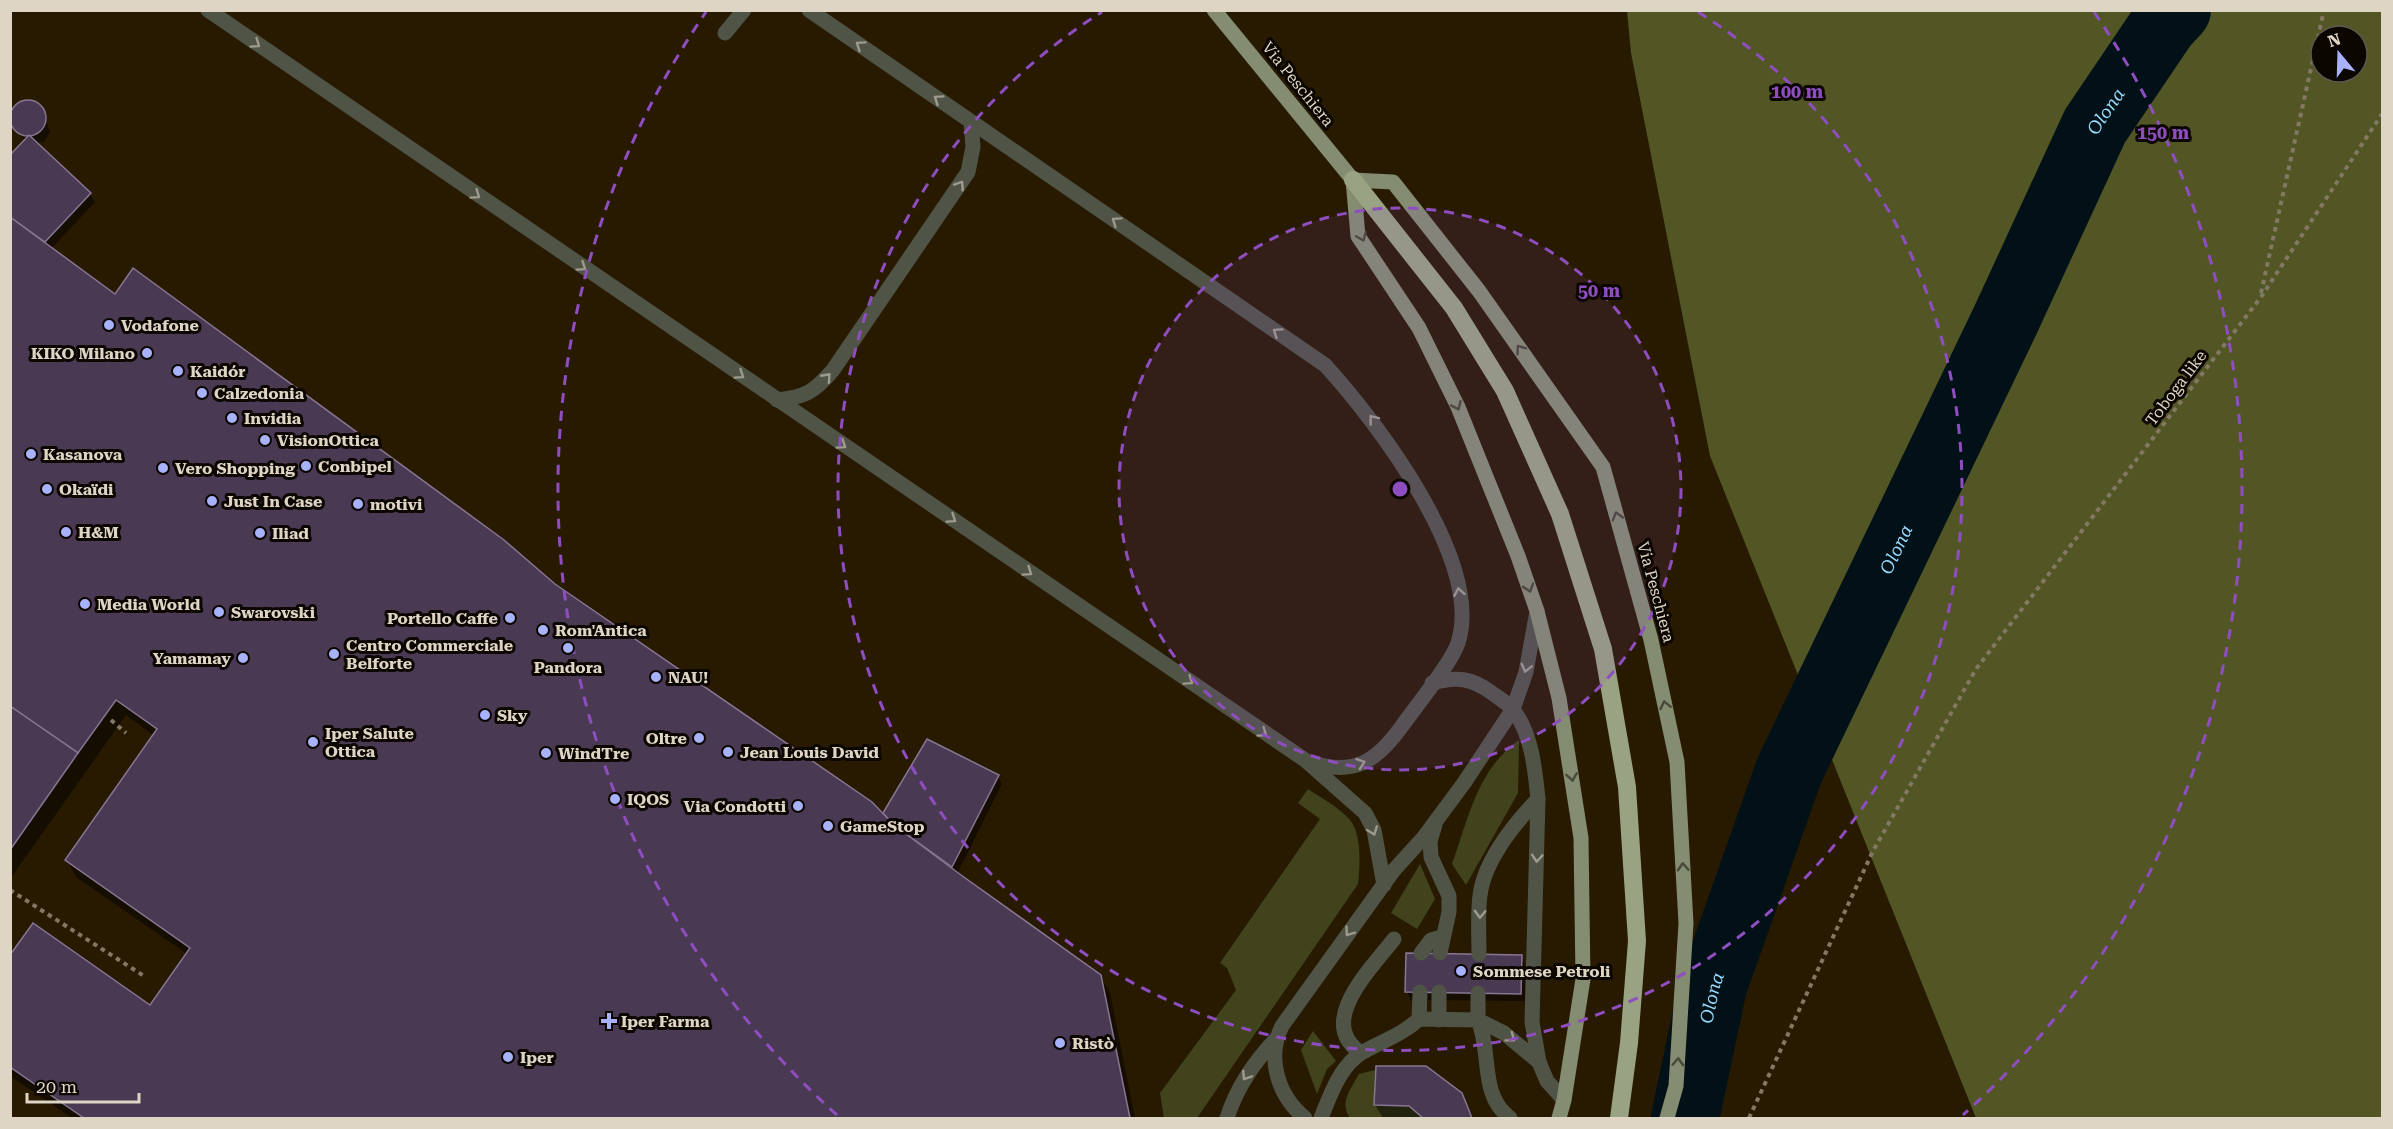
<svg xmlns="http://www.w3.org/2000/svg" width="2393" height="1129" viewBox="0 0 2393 1129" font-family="'Roboto Serif',serif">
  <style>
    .green { fill: #40431c }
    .forest { fill: #515624; fill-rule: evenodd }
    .shadow { fill: #0007 }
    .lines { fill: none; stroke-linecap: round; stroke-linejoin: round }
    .river { stroke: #021018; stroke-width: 68 }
    .building { fill: #493953; stroke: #887693; stroke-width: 1.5 }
    .path { stroke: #837863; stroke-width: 4; stroke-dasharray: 4.5 4.5; stroke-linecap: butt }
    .lane { stroke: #505447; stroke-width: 15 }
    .primary { stroke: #848c71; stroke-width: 15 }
    .highway { stroke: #99a282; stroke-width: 18 }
    .oneway { stroke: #9e9b8c }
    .oneway2 { stroke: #484938 }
    .ring { fill: none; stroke: #8f4ec0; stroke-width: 3; stroke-dasharray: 10 8 }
    .poi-dot { fill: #a7b1fc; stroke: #0b0600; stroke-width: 2 }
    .labels { text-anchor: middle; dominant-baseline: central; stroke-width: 6; stroke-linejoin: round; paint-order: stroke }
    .street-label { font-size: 16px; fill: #ded5c5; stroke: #0b0600 }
    .poi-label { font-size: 16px; font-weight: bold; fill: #ded5c5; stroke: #0b0600; text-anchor: start }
    .water-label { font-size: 18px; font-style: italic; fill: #96d9fa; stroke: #0b0600 }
    .centre { fill: #8f4ec0; stroke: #0b0600; stroke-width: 3 }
    .ring-label { font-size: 18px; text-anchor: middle; font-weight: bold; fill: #8f4ec0; stroke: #0b0600; stroke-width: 6; stroke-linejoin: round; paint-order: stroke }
  </style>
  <rect width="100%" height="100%" fill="#271a00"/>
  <g class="green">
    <path d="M 1519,740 L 1518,793 L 1466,885 L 1452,864 C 1469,817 1477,770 1519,740 Z"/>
    <path d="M 1308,789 C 1321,798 1339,807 1350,820 C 1362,835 1360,866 1358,884 L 1197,1118 L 1164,1118 L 1160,1093 L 1236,990 L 1227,968 L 1220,963 L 1320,819 L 1298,803 Z"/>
    <polygon points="1420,864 1435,899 1417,929 1391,913"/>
    <polygon points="1313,1031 1336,1061 1327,1069 1317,1094 1301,1050"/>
    <path d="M 1375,1070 L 1374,1105 L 1409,1106 L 1423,1118 L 1350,1118 C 1339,1102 1351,1089 1359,1074 Z"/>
  </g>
  <path class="forest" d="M 1627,11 L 2382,11 L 2382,1118 L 1976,1118 L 1710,456 L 1631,53 ZM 2321,36 L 2357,36 L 2357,72 L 2321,72 Z"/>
  <g class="shadow">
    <polygon points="32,101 42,108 50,132 44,142 34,143 90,194 95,202 51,249 115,296 555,585 888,819 885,813 998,776 1002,784 957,874 1100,976 1110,993 1135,1118 72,1118 10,1076 10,958 151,1007 187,954 76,877 67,860 154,736 126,715 10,879 10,157 25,141 14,128 10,113 16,104"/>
    <polygon points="1521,956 1525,964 1525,1001 1411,1000 1407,992"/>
    <polygon points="1461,1094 1474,1118 1383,1118 1375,1105"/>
  </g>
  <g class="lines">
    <path class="river" id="s1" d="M 1685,1118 L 1713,986 L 1789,771 L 2006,319 L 2095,126 L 2164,24 L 2177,10"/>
  </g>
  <g class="building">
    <circle cx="28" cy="118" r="18"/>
    <polygon points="29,135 91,193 45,242 10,217 10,155"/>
    <polygon points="10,217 115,294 133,268 504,540 555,584 872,802 894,825 961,875 1101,975 1130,1118 84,1118 10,1067 10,955 33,923 150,1005 190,948 65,860 157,729 116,700 78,753 10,706"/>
    <polygon points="10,706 78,753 10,850"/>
    <polygon points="927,739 999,775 952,867 894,825 883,813"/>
    <polygon points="1406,953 1522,955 1521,994 1405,992"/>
    <polygon points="1376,1066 1426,1066 1462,1093 1472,1118 1423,1118 1409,1106 1374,1105"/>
  </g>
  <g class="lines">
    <g class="path">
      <polyline points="2261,293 2324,10"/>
      <polyline points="111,720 126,733"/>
      <polyline points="10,890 144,976"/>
      <polyline points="1749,1118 1873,851 1976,669 2261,297 2382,114"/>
    </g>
    <g class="lane">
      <polyline points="208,10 1305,760 1365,813 1374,830 1384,885"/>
      <path d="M 809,10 L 1325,365 C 1377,422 1484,562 1458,643 C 1451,664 1416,706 1402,726 C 1377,761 1354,777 1310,762"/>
      <polyline points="725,33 744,10"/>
      <path d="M 777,400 C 806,397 814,392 833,370 L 968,172 L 973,147 L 971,122"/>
      <path d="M 1432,683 C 1456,676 1472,678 1492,693 C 1499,698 1509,704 1514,711 C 1532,735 1535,770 1538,799 C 1515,823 1488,856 1481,889 C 1477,909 1479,933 1479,954"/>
      <polyline points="1538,799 1532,1022 1539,1062 1547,1081 1564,1100"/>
      <polyline points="1435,825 1430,841 1431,857 1449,896 1449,912 1440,953"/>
      <polyline points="1421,953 1431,940 1442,937"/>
      <polyline points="1478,993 1478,1020 1504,1033 1539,1062"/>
      <polyline points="1419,1019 1420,992"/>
      <polyline points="1439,1020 1439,992"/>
      <path d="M 1361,1053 C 1315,1022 1372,968 1394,939"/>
      <path d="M 1227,1118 C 1237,1087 1253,1063 1276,1039"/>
      <path d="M 1305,1118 C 1278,1096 1266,1058 1282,1026 L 1394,870 L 1424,837 L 1464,783 L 1513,709 L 1526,672 L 1537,611"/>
      <path d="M 1321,1118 C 1330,1096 1340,1065 1363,1052 C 1382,1041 1402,1035 1419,1019 L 1478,1020 C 1492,1053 1479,1095 1510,1118"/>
    </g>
    <g class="primary">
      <polyline points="1214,10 1353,180 1358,236 1419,328 1458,407 1518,556 1537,611 1559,698 1581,838 1583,979 1564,1100 1559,1118"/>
      <polyline points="1353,180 1393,182 1479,291 1603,467 1651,640 1677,762 1686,923 1676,1086 1667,1118"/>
    </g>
    <polyline class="highway" points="1353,180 1454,308 1505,391 1560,514 1603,649 1627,787 1637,941 1629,1043 1619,1118"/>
  </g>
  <defs><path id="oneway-chevron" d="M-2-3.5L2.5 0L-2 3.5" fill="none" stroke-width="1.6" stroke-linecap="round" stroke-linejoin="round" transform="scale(1.5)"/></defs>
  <g class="oneway">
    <use href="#oneway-chevron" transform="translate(256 44) rotate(35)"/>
    <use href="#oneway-chevron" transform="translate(860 45) rotate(-146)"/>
    <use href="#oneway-chevron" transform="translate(938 99) rotate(-146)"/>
    <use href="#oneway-chevron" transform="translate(960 185) rotate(-56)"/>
    <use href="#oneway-chevron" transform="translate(476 195) rotate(35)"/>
    <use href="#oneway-chevron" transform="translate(1116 221) rotate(-145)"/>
    <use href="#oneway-chevron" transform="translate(582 267) rotate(34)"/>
    <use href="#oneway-chevron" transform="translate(1277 332) rotate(-146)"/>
    <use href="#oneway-chevron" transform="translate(740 375) rotate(34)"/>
    <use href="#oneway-chevron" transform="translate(827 377) rotate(-48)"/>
    <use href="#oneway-chevron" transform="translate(1373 419) rotate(-128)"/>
    <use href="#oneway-chevron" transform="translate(842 445) rotate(34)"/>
    <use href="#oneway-chevron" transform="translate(952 519) rotate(34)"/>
    <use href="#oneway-chevron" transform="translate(1028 572) rotate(34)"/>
    <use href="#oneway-chevron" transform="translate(1459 592) rotate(-100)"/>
    <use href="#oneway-chevron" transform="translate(1526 668) rotate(104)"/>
    <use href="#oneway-chevron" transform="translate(1189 681) rotate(35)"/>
    <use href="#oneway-chevron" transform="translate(1263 733) rotate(35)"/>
    <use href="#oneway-chevron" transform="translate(1361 763) rotate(-19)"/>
    <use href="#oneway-chevron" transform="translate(1373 831) rotate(69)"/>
    <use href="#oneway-chevron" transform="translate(1537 858) rotate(94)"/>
    <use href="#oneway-chevron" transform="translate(1480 914) rotate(92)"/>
    <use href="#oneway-chevron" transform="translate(1349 932) rotate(126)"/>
    <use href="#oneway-chevron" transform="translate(1511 1038) rotate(37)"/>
    <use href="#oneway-chevron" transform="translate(1246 1076) rotate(123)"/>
  </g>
  <g class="oneway2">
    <use href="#oneway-chevron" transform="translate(1362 237) rotate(67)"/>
    <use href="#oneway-chevron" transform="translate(1520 349) rotate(-126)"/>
    <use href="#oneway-chevron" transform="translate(1457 406) rotate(66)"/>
    <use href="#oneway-chevron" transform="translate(1617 516) rotate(-106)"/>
    <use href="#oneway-chevron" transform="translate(1529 588) rotate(71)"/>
    <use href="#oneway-chevron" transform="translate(1665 705) rotate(-102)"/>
    <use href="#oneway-chevron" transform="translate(1572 777) rotate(81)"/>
    <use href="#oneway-chevron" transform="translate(1683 867) rotate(-93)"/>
    <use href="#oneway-chevron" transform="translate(1678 1062) rotate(-87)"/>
  </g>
  <circle cx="1400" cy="489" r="281" fill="#8f4ec0" fill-opacity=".12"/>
  <g class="ring">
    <circle cx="1400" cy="489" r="281"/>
    <path d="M1698 12A562 562 0 1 1 1102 12"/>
    <path d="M837 1115A842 842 0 0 1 706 12M2094 12A842 842 0 0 1 1963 1115"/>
  </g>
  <g class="poi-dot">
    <circle cx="109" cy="325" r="6"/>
    <circle cx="147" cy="353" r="6"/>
    <circle cx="178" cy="371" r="6"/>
    <circle cx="202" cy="393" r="6"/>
    <circle cx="232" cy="418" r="6"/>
    <circle cx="265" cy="440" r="6"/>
    <circle cx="31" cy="454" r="6"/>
    <circle cx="306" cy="466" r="6"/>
    <circle cx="163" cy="468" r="6"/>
    <circle cx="47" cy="489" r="6"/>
    <circle cx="212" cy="501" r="6"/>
    <circle cx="358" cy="504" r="6"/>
    <circle cx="66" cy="532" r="6"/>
    <circle cx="260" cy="533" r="6"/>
    <circle cx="85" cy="604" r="6"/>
    <circle cx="219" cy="612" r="6"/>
    <circle cx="510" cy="618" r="6"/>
    <circle cx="543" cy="630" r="6"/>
    <circle cx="568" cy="648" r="6"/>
    <circle cx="334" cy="654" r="6"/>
    <circle cx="243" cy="658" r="6"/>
    <circle cx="656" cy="677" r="6"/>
    <circle cx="485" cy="715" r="6"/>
    <circle cx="699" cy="738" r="6"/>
    <circle cx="313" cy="742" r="6"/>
    <circle cx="728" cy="752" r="6"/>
    <circle cx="546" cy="753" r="6"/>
    <circle cx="615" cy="799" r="6"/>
    <circle cx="798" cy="806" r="6"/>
    <circle cx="828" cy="826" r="6"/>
    <circle cx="1461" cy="971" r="6"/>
    <path d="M606 1012h6v6h6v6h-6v6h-6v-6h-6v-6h6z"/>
    <circle cx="1060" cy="1043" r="6"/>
    <circle cx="508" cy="1057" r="6"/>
  </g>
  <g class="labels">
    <g class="street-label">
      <text transform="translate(1298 84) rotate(51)">Via Peschiera</text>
      <text transform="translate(2176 388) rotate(-53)">Toboga like</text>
      <text transform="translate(1656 592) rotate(75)">Via Peschiera</text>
    </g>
    <g class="poi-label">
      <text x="121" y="325">Vodafone</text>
      <text x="135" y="353" text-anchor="end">KIKO Milano</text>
      <text x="190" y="371">Kaidór</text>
      <text x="214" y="393">Calzedonia</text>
      <text x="244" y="418">Invidia</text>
      <text x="277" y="440">VisionOttica</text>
      <text x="43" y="454">Kasanova</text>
      <text x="318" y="466">Conbipel</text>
      <text x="175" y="468">Vero Shopping</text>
      <text x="59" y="489">Okaïdi</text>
      <text x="224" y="501">Just In Case</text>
      <text x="370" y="504">motivi</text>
      <text x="78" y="532">H&amp;M</text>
      <text x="272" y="533">Iliad</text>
      <text x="97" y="604">Media World</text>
      <text x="231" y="612">Swarovski</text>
      <text x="498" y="618" text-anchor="end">Portello Caffe</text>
      <text x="555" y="630">Rom'Antica</text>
      <text x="346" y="645">Centro Commerciale<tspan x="346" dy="18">Belforte</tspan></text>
      <text x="231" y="658" text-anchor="end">Yamamay</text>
      <text x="568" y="667" text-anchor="middle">Pandora</text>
      <text x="668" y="677">NAU!</text>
      <text x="497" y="715">Sky</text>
      <text x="325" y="733">Iper Salute<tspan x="325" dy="18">Ottica</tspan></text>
      <text x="687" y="738" text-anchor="end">Oltre</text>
      <text x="740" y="752">Jean Louis David</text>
      <text x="558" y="753">WindTre</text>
      <text x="627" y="799">IQOS</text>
      <text x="786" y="806" text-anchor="end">Via Condotti</text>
      <text x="840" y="826">GameStop</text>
      <text x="1473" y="971">Sommese Petroli</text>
      <text x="621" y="1021">Iper Farma</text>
      <text x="1072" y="1043">Ristò</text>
      <text x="520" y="1057">Iper</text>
    </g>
    <g class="water-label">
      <text stroke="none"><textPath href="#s1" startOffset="1095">Olona</textPath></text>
      <text stroke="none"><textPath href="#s1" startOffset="609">Olona</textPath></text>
      <text stroke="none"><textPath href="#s1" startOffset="123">Olona</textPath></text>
    </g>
  </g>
  <circle cx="1400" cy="489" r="9" class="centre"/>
  <g class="ring-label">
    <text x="1797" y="98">100 m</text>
    <text x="2163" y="139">150 m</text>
    <text x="1599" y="297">50 m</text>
  </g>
  <rect width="2393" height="1129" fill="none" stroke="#ded5c5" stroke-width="24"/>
  <g transform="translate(2339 54) rotate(341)"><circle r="28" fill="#0b0600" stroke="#5f594f" stroke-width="1.5"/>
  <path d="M0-4.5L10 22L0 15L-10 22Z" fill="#a7b1fc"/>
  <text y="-9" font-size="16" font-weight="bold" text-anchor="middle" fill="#ded5c5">N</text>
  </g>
  <path d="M27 1093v9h112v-9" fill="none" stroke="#ded5c5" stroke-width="3"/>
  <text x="36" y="1093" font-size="18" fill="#ded5c5" stroke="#0b0600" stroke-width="4.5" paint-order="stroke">20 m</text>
</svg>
